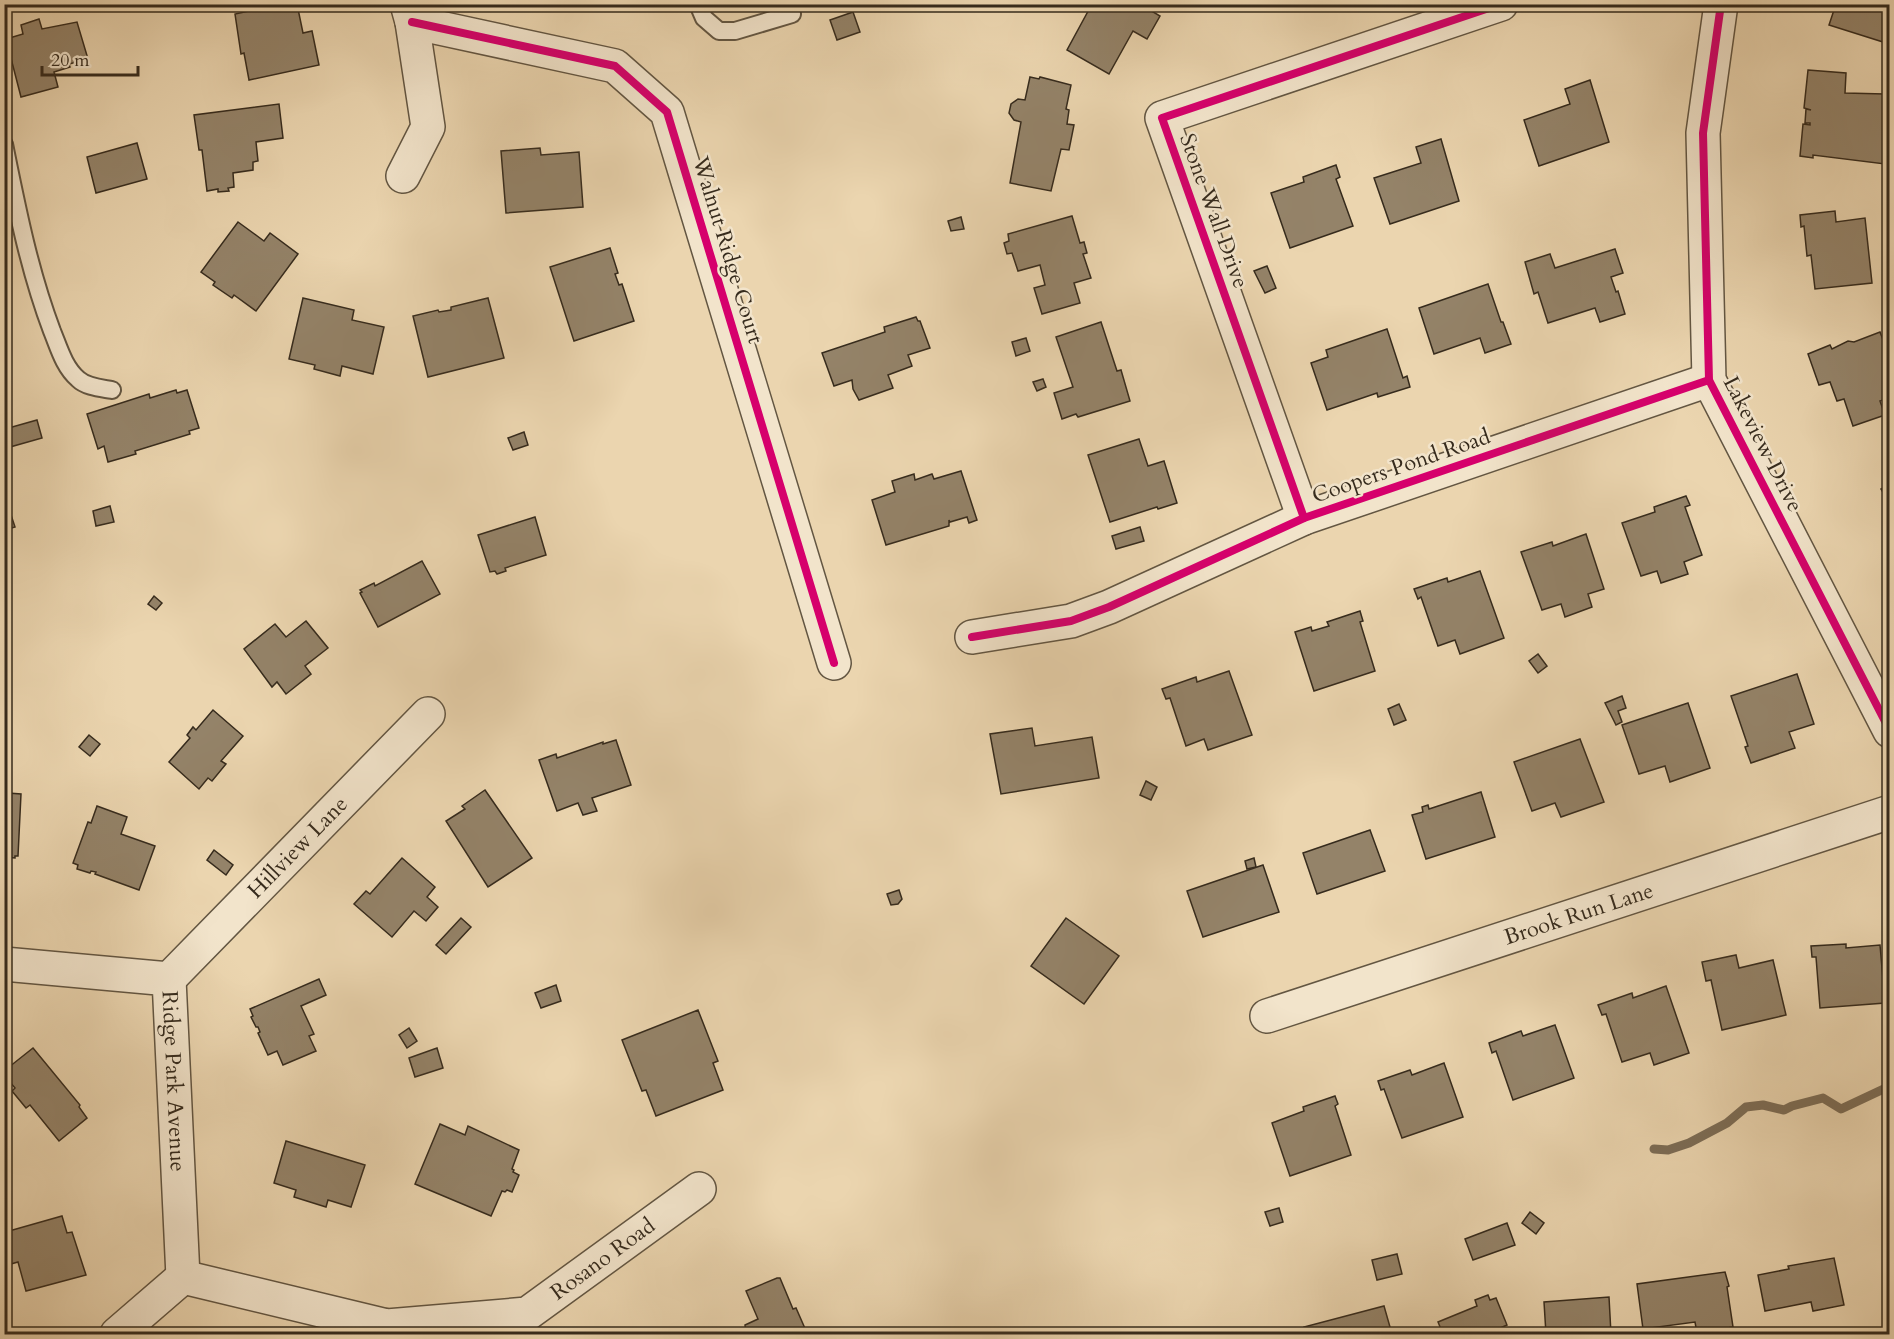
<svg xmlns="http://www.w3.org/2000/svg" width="1894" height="1339" viewBox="0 0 1894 1339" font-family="Cardo,serif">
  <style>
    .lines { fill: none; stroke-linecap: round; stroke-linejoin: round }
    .stream { stroke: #7d6e57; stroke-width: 9 }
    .building { fill: #948369; stroke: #362b1d; stroke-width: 1.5 }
    .lane-casing { stroke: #635642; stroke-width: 20 }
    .street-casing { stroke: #635642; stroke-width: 36 }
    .lane { stroke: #f2e4cb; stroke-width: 16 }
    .street { stroke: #f2e4cb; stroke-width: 33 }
    .cycleway-casing { stroke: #f2e4cb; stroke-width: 11 }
    .cycleway { stroke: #d6006c; stroke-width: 8 }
    .labels { text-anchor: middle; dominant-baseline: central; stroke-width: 5; stroke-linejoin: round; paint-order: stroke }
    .street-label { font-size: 22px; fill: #362b1d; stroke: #f2e4cb }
  </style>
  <rect width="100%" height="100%" fill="#ebd5af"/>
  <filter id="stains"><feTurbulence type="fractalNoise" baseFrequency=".00333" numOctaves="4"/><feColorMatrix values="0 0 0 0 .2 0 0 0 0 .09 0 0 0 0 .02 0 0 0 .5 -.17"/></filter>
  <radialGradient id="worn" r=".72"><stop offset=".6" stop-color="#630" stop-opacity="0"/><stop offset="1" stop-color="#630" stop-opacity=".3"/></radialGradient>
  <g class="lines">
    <polyline class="stream" points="1654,1149 1668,1150 1689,1143 1727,1123 1746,1107 1763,1105 1784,1110 1792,1106 1823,1098 1841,1109 1890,1086"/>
  </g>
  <g class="building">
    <polygon points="281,4 297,4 303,33 312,31 319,65 249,80 244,53 241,54 235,14"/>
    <polygon points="1092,4 1140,4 1160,16 1147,39 1133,31 1109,74 1067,50"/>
    <polygon points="1836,4 1890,4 1890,22 1883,42 1829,25"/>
    <polygon points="853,12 860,32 837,40 830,20"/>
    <polygon points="39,19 42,29 77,22 88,59 69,64 70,67 54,72 58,87 21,97 6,39 23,34 21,25"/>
    <polygon points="1808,70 1846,73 1845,93 1885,94 1887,86 1890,87 1890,117 1885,164 1813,155 1813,158 1800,156 1803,124 1810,125 1810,123 1805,123 1806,109 1811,110 1804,108"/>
    <polygon points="1030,77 1039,79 1040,77 1071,85 1066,109 1069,110 1067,124 1074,125 1069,150 1061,149 1051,191 1010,183 1021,122 1014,120 1009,113 1011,104 1018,99 1025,100"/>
    <polygon points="1590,80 1609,142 1539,166 1524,120 1570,104 1565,89"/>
    <polygon points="279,104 283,138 256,142 258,161 253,162 253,170 233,173 234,187 228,188 229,191 218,192 218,189 207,191 202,150 199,150 194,115"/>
    <polygon points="1441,139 1459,201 1390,224 1374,178 1421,163 1416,147"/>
    <polygon points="137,143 147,179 96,193 87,157"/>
    <polygon points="540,148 541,155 579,152 583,207 506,213 501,151"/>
    <polygon points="1336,165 1340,177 1336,179 1353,226 1290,248 1271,193 1304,182 1303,177"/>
    <polygon points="1835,211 1836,222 1865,218 1872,283 1815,289 1811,255 1807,256 1804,226 1801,227 1800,215"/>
    <polygon points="1072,216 1080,243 1084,242 1087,253 1083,254 1091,278 1074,283 1080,303 1042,314 1034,288 1045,285 1040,265 1018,271 1012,253 1007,254 1004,243 1009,241 1008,234"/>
    <polygon points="961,217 964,229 951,231 948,221"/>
    <polygon points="238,222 264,241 270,233 298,254 256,311 234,295 232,298 213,285 215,282 201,272"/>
    <polygon points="610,248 618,273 615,274 619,285 622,284 634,321 574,341 550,267"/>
    <polygon points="1615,249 1623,273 1611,277 1616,292 1618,291 1625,314 1600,322 1595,308 1548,323 1538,292 1534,294 1525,262 1550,254 1555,268"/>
    <polygon points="1267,266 1276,288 1265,293 1254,271"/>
    <polygon points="1488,284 1501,322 1503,322 1511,344 1485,353 1480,338 1434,354 1419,308"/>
    <polygon points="303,298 354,310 352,320 384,327 373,374 342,366 340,376 314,369 315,365 289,359"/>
    <polygon points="488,298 504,358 428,377 413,316 438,310 439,312 451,310 451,307"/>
    <polygon points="916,317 918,321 920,321 930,348 908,355 912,366 888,375 893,388 859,400 853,389 852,380 834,386 822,353 885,332 884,327"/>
    <polygon points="1101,322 1117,371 1121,370 1130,401 1078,417 1076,414 1062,419 1054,393 1073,387 1056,337"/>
    <polygon points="1387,329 1403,378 1407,376 1410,387 1378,397 1377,393 1327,410 1311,363 1328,357 1326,350"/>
    <polygon points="1880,332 1890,358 1890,398 1880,401 1885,415 1853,426 1844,399 1837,401 1830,382 1819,385 1808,354 1830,345 1832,349 1848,341 1854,342"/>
    <polygon points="1026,338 1030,351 1016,356 1012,342"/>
    <polygon points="1043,379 1046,387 1037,391 1033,382"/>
    <polygon points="176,390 177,393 187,390 199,428 189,431 190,434 135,451 136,454 108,462 104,446 98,449 87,414 149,394 150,398"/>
    <polygon points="37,420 42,438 10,447 5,429"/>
    <polygon points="524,432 528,445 513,450 508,438"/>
    <polygon points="1139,439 1148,466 1164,461 1177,503 1158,509 1157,507 1110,522 1088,455"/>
    <polygon points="961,471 977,520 969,523 967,517 950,522 949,520 949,526 886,545 872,500 895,492 892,481 914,474 915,480 932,474 934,479"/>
    <polygon points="1890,484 1890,504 1881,489"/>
    <polygon points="1686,496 1690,505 1685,507 1702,555 1684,562 1688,574 1661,583 1657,571 1641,576 1622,523 1655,512 1654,507"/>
    <polygon points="110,506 114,522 96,526 93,511"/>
    <polygon points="9,509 15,527 4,530 4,510"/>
    <polygon points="535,517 546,555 505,568 506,571 497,574 495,571 490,572 478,535"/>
    <polygon points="1140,527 1144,541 1116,549 1112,536"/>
    <polygon points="1586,534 1604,589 1588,594 1592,607 1565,617 1561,604 1542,610 1521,552 1552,542 1553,546"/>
    <polygon points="422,561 440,594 378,627 360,593 362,592 360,590 374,583 375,586"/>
    <polygon points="1480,571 1504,638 1460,654 1455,640 1438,646 1421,597 1418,599 1414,589 1447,578 1448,582"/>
    <polygon points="154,596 162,603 156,610 148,604"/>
    <polygon points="1360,611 1363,621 1360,622 1375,671 1314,691 1295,632 1311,627 1312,631 1329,626 1327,622"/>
    <polygon points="306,621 328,648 305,666 311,674 286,694 277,682 272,687 244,649 275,624 286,637"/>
    <polygon points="1538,654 1547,666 1538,673 1529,661"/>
    <polygon points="1229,671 1252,735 1208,750 1204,739 1186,746 1170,698 1166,699 1162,689 1196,677 1197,682"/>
    <polygon points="1797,674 1814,724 1789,732 1795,748 1751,763 1745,747 1748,746 1731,696"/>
    <polygon points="1622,696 1626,708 1618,711 1622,722 1616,725 1605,703"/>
    <polygon points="1688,703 1710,768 1670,782 1665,766 1639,774 1622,725"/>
    <polygon points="1399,704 1406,720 1394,725 1388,709"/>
    <polygon points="213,710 243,736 221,761 226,764 212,781 208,778 199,789 169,762 190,738 187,735 193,727 196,730"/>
    <polygon points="1032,728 1035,746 1092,737 1099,778 1001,794 990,734"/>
    <polygon points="89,735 100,744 90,756 79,747"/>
    <polygon points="1580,739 1604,802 1561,817 1555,803 1532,811 1514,762"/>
    <polygon points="616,740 631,785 592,798 597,811 583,815 578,803 557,811 539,760 556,754 557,758 603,742 603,744"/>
    <polygon points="4,770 9,770 8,793 21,794 18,856 15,856 15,858 4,857"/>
    <polygon points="1146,781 1157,787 1151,800 1140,795"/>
    <polygon points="485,790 532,858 488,887 446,821 465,809 462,806"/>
    <polygon points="1481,792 1495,837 1426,859 1412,815 1423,812 1422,807 1428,805 1429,809"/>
    <polygon points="97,806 127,817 121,834 155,846 139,890 95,874 96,872 91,871 90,873 77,869 78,865 73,863 88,822 91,823"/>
    <polygon points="1370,830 1385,871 1317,894 1303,853"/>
    <polygon points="214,850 233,865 226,875 207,860"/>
    <polygon points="402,858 435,887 427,897 438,907 426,921 414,911 392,937 354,904 366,891 370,894"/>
    <polygon points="1254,858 1256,867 1247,869 1245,861"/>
    <polygon points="1263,865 1279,912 1203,937 1187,891"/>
    <polygon points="899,890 902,899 898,904 891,905 887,894"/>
    <polygon points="461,918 471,927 446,954 436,945"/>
    <polygon points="1066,918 1119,956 1084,1004 1031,966"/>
    <polygon points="1846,944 1846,948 1880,945 1885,1003 1820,1008 1816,957 1812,957 1811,946"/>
    <polygon points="1736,955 1739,968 1773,960 1786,1015 1722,1030 1711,980 1706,981 1702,962"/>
    <polygon points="319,979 326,995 301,1006 314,1034 309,1036 316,1051 283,1065 277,1051 268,1055 258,1033 260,1032 258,1027 256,1027 251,1017 253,1016 250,1009"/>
    <polygon points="556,985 561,1001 541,1008 535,993"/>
    <polygon points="1666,986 1689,1053 1654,1065 1650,1053 1622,1062 1606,1014 1602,1015 1598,1005 1632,993 1633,998"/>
    <polygon points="698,1010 718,1061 713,1063 723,1090 656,1116 646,1090 642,1091 622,1040"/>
    <polygon points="1555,1025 1574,1078 1513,1100 1496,1051 1492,1053 1489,1043 1521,1031 1523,1036"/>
    <polygon points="409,1028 417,1041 407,1048 399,1035"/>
    <polygon points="33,1048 80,1105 79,1107 87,1118 59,1141 30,1105 26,1108 12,1091 15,1088 4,1075 4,1071"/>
    <polygon points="437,1048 443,1068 415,1077 409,1058"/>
    <polygon points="1444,1063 1463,1117 1402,1138 1384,1089 1381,1090 1378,1081 1410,1070 1412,1075"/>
    <polygon points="1335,1096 1338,1104 1335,1106 1351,1155 1290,1176 1272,1123 1304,1111 1303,1107"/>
    <polygon points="440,1124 465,1135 468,1126 519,1150 512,1169 514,1170 513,1172 519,1175 512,1192 507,1190 505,1192 502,1191 491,1216 415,1184"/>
    <polygon points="286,1141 365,1165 351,1207 328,1200 326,1207 294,1197 296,1190 274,1183"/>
    <polygon points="1279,1208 1283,1222 1270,1226 1265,1212"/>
    <polygon points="1530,1212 1544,1223 1536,1234 1522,1223"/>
    <polygon points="62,1216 67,1233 72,1232 86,1275 26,1291 18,1262 4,1266 4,1239 11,1238 9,1231"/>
    <polygon points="1507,1223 1515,1245 1473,1260 1465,1239"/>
    <polygon points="1397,1254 1402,1274 1377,1280 1372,1260"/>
    <polygon points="1834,1258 1844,1305 1813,1311 1811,1302 1765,1311 1758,1275 1789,1269 1788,1266"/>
    <polygon points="1725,1272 1729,1286 1727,1287 1733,1327 1697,1333 1695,1322 1643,1329 1637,1284"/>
    <polygon points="777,1278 780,1278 793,1309 796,1308 807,1333 819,1328 822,1334 746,1334 745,1325 758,1319 746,1291"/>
    <polygon points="1488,1295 1490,1300 1496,1298 1507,1325 1493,1331 1495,1334 1443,1334 1438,1322 1477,1306 1475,1300"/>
    <polygon points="1609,1297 1611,1334 1546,1334 1544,1302"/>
    <polygon points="1384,1306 1392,1334 1306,1334 1304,1327"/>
  </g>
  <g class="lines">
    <g class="lane-casing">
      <g id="lane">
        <polyline points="698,4 704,18 719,31 735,31 792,14"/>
        <path d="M 4,144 C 17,208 29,270 52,331 C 59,348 64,367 78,379 C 86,387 101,388 112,390"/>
      </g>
    </g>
    <g class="street-casing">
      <g id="street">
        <polyline points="1721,4 1703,133 1709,380 1890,731"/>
        <polyline points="412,22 615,66 667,112 834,663"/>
        <polyline points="403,176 428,127 412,22 407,4"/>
        <polyline points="1304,518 1162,118 1501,4"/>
        <polyline points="972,637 1071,621 1109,607 1304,518 1709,380"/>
        <path id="s1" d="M 4,964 L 169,979 L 183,1277"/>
        <path id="s2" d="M 169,979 L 428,714"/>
        <path id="s3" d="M 1267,1016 L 1890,812"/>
        <path id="s4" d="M 183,1277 L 387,1326 L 527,1314 L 699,1189"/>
        <polyline points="117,1334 183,1277"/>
      </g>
    </g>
    <use href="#lane" class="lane"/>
    <use href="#street" class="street"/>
    <g class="cycleway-casing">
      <g id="cycleway">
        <polyline points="1721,4 1703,133 1709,380 1890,731"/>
        <polyline points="412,22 615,66 667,112 834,663"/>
        <polyline points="1304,518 1162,118 1501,4"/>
        <polyline points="972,637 1071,621 1109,607 1304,518 1709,380"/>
      </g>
    </g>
    <use href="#cycleway" class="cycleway"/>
  </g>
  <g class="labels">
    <g class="street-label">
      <text transform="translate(1214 211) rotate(70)">Stone Wall Drive</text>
      <text transform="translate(728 250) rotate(73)">Walnut Ridge Court</text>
      <text transform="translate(1763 444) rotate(63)">Lakeview Drive</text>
      <text transform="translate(1401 466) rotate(-19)">Coopers Pond Road</text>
      <text stroke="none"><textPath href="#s2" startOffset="184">Hillview Lane</textPath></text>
      <text stroke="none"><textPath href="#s3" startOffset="328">Brook Run Lane</textPath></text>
      <text stroke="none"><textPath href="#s1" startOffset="268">Ridge Park Avenue</textPath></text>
      <text stroke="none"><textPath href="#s4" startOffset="444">Rosano Road</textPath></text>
    </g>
  </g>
  <rect width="1894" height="1339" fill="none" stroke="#ebd5af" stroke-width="24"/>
  <rect x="6" y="6" width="1882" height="1327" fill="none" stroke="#362b1d" stroke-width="3"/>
  <rect x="12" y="12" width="1870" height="1315" fill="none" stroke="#362b1d" stroke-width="1.5"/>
  <path d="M42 66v9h96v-9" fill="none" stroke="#362b1d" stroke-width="3"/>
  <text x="51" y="66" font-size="18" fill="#362b1d" stroke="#f2e4cb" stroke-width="4.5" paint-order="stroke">20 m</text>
  <rect width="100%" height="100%" filter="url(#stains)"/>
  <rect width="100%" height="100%" fill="url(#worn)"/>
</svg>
